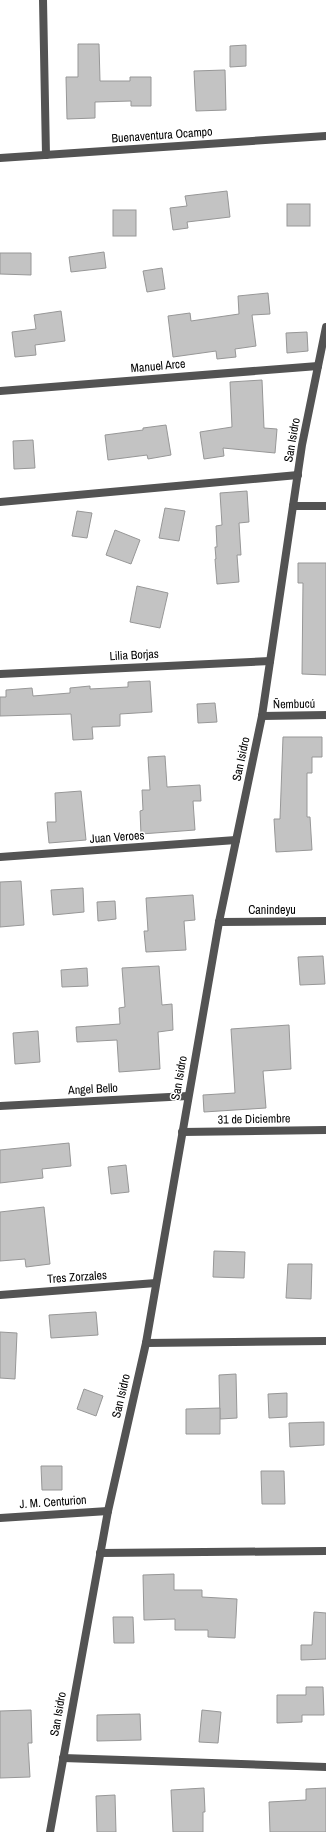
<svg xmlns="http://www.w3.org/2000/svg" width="326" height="1832" viewBox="0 0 326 1832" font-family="'Archivo Narrow',sans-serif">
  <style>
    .building { fill: #c3c3c3; stroke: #979797 }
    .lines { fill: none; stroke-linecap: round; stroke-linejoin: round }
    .minor { stroke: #535353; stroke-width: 8 }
    .labels { text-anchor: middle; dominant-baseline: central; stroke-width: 3; stroke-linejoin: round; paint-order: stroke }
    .street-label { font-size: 12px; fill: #000; stroke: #fff }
  </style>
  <rect width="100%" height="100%" fill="#fff"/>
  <g class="building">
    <polygon points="78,44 99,44 100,81 130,81 130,77 151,77 151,106 131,106 131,101 95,102 95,118 67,119 66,77 78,77"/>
    <polygon points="246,45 246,66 230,67 230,46"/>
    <polygon points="225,70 226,110 196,111 194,71"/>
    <polygon points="227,191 230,217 187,222 188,228 173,230 170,208 187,206 185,196"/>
    <rect x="287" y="204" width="23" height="22"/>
    <rect x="113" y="210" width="23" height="26"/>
    <polygon points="104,252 106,268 71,272 69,257"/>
    <polygon points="0,253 31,253 31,275 0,274"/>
    <polygon points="162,268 165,289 147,292 143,271"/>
    <polygon points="268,293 270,314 252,315 256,346 235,349 236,357 217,359 216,351 173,357 168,316 190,313 191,321 239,314 238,296"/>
    <polygon points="61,311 65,341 35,345 36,355 15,357 12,332 36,329 34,315"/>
    <polygon points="307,332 308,351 287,353 286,333"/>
    <polygon points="262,380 264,428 277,429 275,453 223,448 224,456 204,459 200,432 232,427 230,382"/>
    <polygon points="166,425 171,455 148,459 147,455 108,460 105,435 143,430 143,428"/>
    <polygon points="33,440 35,468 14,469 13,441"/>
    <polygon points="247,491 249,522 239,523 241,555 237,555 239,582 217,584 215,559 216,559 215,547 217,547 216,526 222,525 220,493"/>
    <polygon points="165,508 185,511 179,541 159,538"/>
    <polygon points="77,511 92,513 87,538 72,536"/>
    <polygon points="115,530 140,540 131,564 106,555"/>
    <polygon points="298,563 326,563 326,675 302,674 303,583 298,583"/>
    <polygon points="137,586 168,593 160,628 130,622"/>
    <polygon points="150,681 152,712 120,714 120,726 92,727 93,739 73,740 71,714 0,716 0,697 6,697 6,690 32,688 33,696 70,693 70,688 90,686 90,689 128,687 128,682"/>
    <polygon points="215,703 217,722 198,723 197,704"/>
    <polygon points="283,737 322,737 322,757 312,757 312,773 307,773 307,817 310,817 312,850 276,852 274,819 280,819"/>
    <polygon points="165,756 167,787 200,785 201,801 193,801 195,830 141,834 140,811 143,810 142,790 150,790 148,757"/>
    <polygon points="81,791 86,840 49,843 47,822 56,822 55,793"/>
    <polygon points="21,881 24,925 0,927 0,882"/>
    <polygon points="83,888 84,912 53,915 51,890"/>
    <polygon points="193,895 195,920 184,921 186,950 146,952 144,931 148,931 146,898"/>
    <polygon points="115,901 116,919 98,921 97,902"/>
    <polygon points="323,956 325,984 300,985 298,957"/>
    <polygon points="159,966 162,1005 172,1004 173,1030 158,1032 160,1069 119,1072 117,1040 77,1042 76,1027 120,1024 119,1008 125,1007 122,968"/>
    <polygon points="87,968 88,986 62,987 61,970"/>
    <polygon points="289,1025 291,1069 263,1071 266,1108 204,1112 203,1095 235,1093 231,1029"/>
    <polygon points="38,1031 40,1062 15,1064 13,1033"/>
    <polygon points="69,1143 71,1166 42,1169 43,1178 0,1183 0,1150"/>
    <polygon points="126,1165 129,1192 111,1194 108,1167"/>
    <polygon points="44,1207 50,1264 26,1267 25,1259 0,1261 0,1212"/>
    <polygon points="214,1251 245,1252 244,1278 213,1277"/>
    <polygon points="288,1264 312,1264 311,1299 286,1298"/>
    <polygon points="96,1312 98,1335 51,1338 49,1315"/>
    <polygon points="0,1332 17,1333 15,1379 0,1378"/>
    <polygon points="236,1374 237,1418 220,1419 219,1375"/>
    <polygon points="84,1389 103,1396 96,1416 77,1409"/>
    <polygon points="287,1393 287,1417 269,1418 268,1394"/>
    <polygon points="220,1408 220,1434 186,1434 186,1409"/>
    <polygon points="324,1422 324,1445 290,1447 289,1423"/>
    <polygon points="41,1466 62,1466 62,1490 42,1490"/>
    <polygon points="261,1471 284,1471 285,1504 262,1504"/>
    <polygon points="174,1574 174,1590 202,1590 202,1597 237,1599 235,1638 208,1637 208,1630 175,1630 175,1619 144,1620 143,1575"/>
    <polygon points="314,1612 326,1613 326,1659 301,1660 301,1645 312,1645"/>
    <polygon points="113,1617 133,1617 134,1643 114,1643"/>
    <polygon points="306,1687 323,1687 324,1715 302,1715 302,1722 277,1723 277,1695 306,1695"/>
    <polygon points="31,1710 32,1743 28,1743 30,1777 0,1778 0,1711"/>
    <polygon points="202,1710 221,1712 218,1743 199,1742"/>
    <polygon points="140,1714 141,1740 97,1741 97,1715"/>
    <polygon points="204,1788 205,1812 203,1812 203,1832 173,1832 171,1790"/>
    <polygon points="326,1788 326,1832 270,1832 269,1802 306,1800 306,1789"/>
    <polygon points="115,1795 116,1832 97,1832 96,1796"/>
  </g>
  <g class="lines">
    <g class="minor">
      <polyline points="43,0 46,155"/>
      <polyline points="0,158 326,136"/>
      <polyline points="0,391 318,366"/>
      <polyline points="0,502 298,475"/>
      <polyline points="293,506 326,506"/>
      <polyline points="0,674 270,661"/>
      <polyline points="262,716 326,715"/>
      <polyline points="0,857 236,840"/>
      <polyline points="219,922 326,921"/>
      <polyline points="0,1106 188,1096"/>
      <polyline points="182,1132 326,1130"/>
      <polyline points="0,1295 156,1283"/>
      <polyline points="146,1343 326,1341"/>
      <polyline points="0,1518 108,1511"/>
      <polyline points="100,1553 326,1551"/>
      <polyline points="63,1758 326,1767"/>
      <polyline points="50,1832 108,1511 146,1343 219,922 262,716 302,445 326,327"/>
    </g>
  </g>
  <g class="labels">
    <g class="street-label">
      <text transform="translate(162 135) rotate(-4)">Buenaventura Ocampo</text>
      <text transform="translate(158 366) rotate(-5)">Manuel Arce</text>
      <text transform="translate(292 440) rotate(-80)">San Isidro</text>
      <text transform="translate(134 655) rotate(-3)">Lilia Borjas</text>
      <text transform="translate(294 704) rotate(-1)">Ñembucú</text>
      <text transform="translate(241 759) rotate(-78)">San Isidro</text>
      <text transform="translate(117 837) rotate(-4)">Juan Veroes</text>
      <text x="272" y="910">Canindeyu</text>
      <text transform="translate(179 1078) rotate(-80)">San Isidro</text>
      <text transform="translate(93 1089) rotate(-3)">Angel Bello</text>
      <text transform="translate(254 1119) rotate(-1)">31 de Diciembre</text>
      <text transform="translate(77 1277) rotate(-4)">Tres Zorzales</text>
      <text transform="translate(121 1396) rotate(-77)">San Isidro</text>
      <text transform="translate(53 1502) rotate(-4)">J. M. Centurion</text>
      <text transform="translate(58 1714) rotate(-80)">San Isidro</text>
    </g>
  </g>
</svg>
